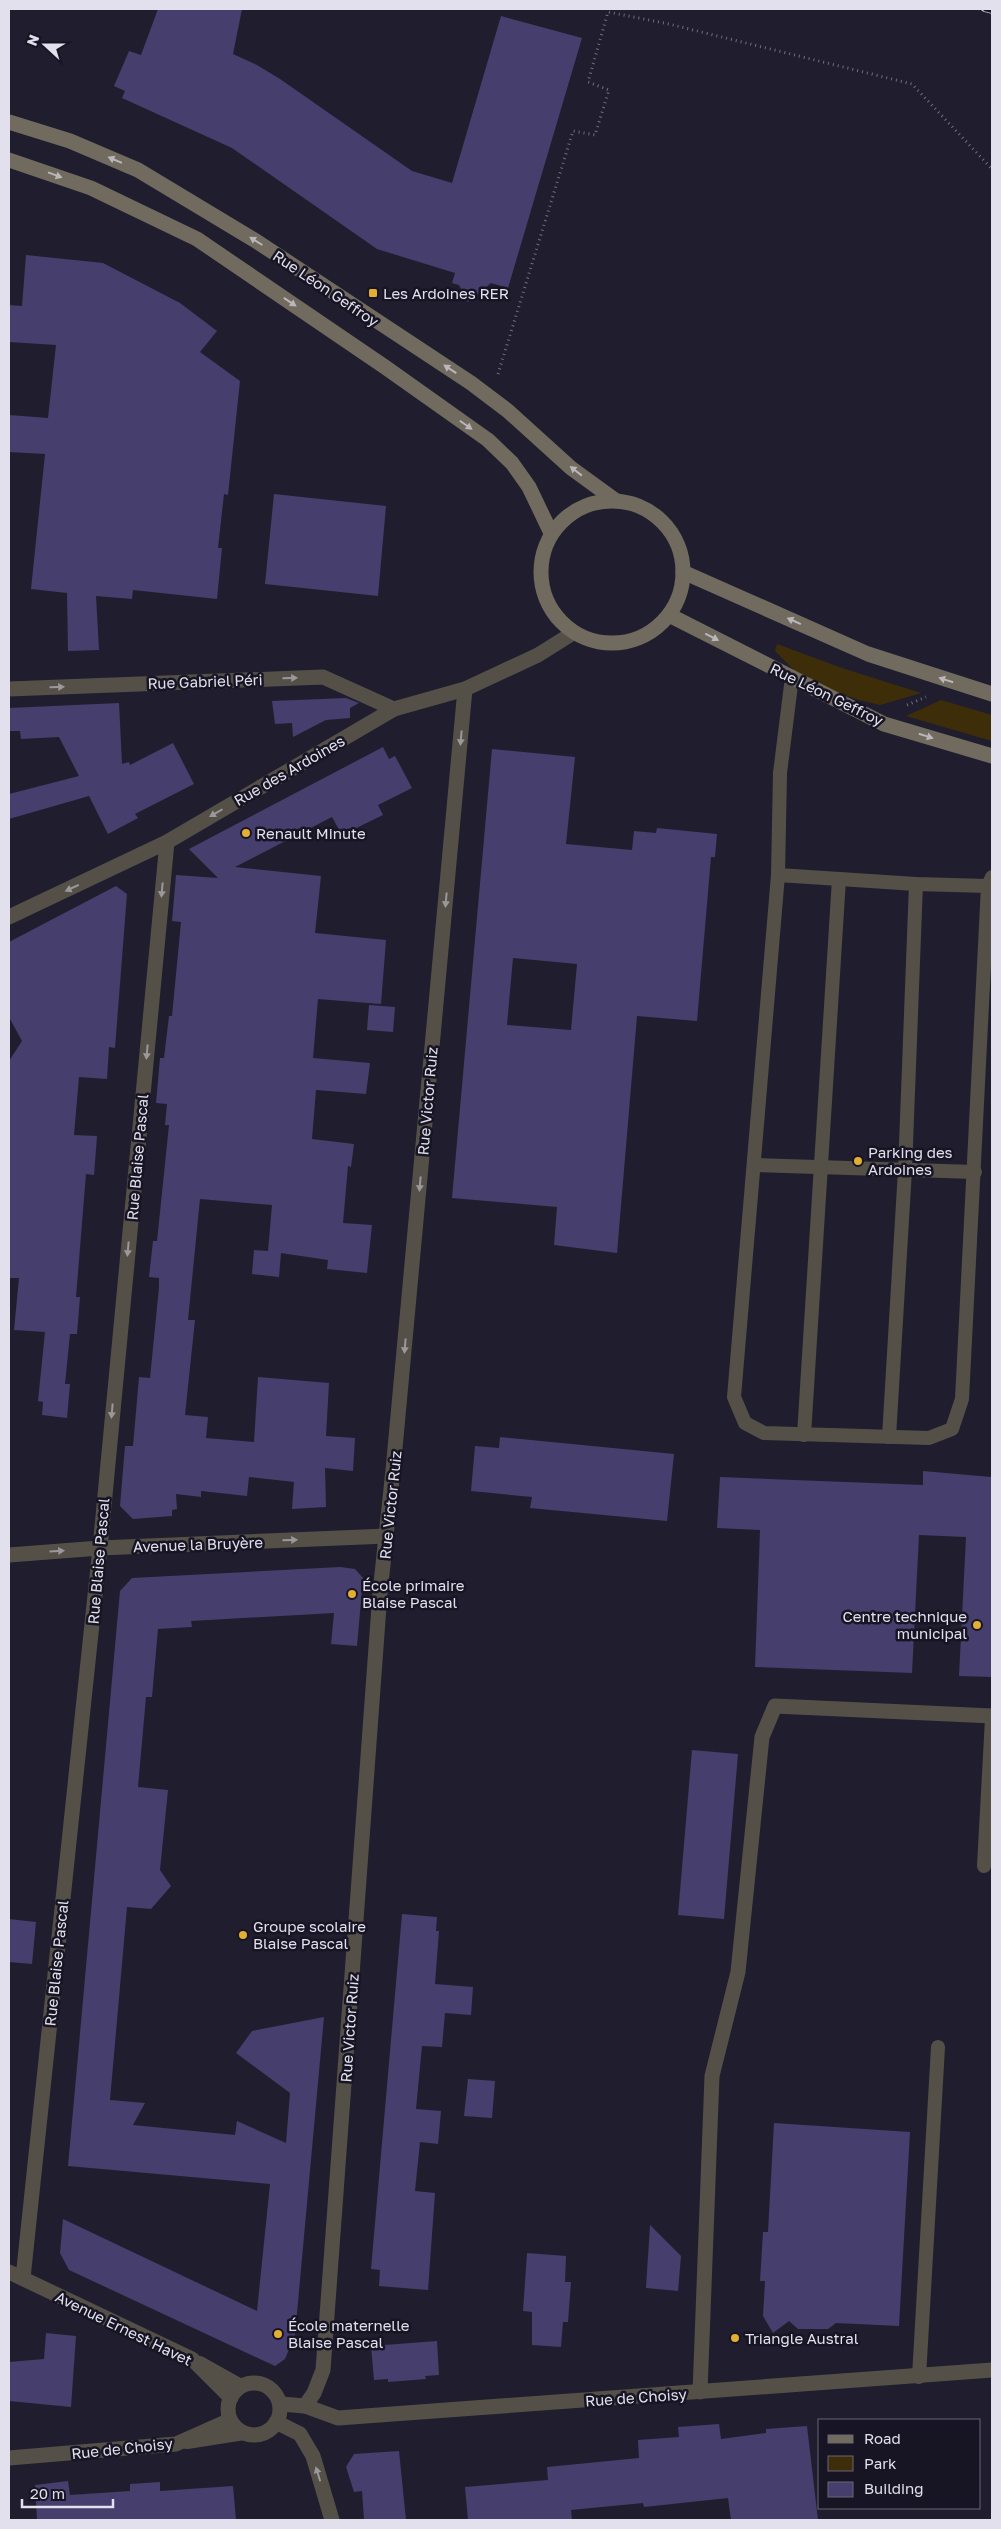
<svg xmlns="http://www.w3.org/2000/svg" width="1001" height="2529" viewBox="0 0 1001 2529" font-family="'Golos Text',sans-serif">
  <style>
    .green { fill: #3d2e09 }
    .building { fill: #463e6d; fill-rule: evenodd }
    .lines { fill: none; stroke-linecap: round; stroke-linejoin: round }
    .path { stroke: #716f7d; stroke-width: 3; stroke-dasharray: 1 4; stroke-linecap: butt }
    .lane { stroke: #545048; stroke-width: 14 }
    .street { stroke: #545048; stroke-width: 15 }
    .secondary { stroke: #716a5e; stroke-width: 15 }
    .rail-casing { stroke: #c4c3d0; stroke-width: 5.5 }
    .rail { stroke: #171424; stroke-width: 4; stroke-dasharray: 11; stroke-linecap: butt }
    .oneway { fill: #bab7ba }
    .oneway2 { fill: #9a989a }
    .poi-dot { fill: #e2af34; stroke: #171424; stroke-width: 2 }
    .labels { text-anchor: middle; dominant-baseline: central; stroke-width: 5; stroke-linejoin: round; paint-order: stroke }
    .street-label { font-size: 15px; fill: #e1e0ec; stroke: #171424 }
    .poi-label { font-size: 15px; fill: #e1e0ec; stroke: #171424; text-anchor: start }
  </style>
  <rect width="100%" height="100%" fill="#201e2e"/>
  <g class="green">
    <polygon points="777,644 842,668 921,693 880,705 859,700 829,689 794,670 775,651"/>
    <polygon points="941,700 992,715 992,741 906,716"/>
  </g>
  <g class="building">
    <polygon points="158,9 242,9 233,54 257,65 280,79 412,171 452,183 501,16 582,38 508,288 491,283 468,302 459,285 452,283 455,273 377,249 232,148 122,98 125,91 114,86 129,51 141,55"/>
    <polygon points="26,255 103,263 180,303 217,331 200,352 240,381 228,495 224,494 218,548 222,548 217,599 133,590 132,599 96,596 99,650 68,651 67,593 31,589 45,454 9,452 9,415 48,418 56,345 9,342 9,305 22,306"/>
    <polygon points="274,494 386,506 378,596 265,584"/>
    <polygon points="346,698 359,703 350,708 350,718 326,720 293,737 292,723 275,724 272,701"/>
    <polygon points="119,703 122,764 129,762 130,765 173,743 194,784 135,814 138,818 108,834 89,796 9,819 9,794 79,776 59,737 21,739 20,731 9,731 9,708"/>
    <polygon points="383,747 389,759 395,756 412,788 378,805 383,815 342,835 332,817 235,867 321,876 315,933 386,940 381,1004 318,999 313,1058 370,1063 366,1094 316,1090 312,1139 354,1144 351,1167 348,1166 343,1223 372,1225 367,1273 327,1269 328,1260 281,1253 279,1277 252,1274 254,1250 268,1251 272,1205 200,1199 188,1320 195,1320 185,1415 208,1417 206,1438 254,1442 258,1377 329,1383 326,1436 355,1438 353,1471 325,1468 326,1507 292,1509 294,1482 249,1477 247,1496 201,1491 201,1497 176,1494 177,1509 172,1510 172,1516 133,1519 120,1506 125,1446 133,1446 139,1377 150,1378 159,1287 159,1278 149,1277 153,1241 157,1241 169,1125 165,1125 167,1104 156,1103 160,1058 164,1058 169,1016 172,1016 181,922 172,921 176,875 218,878 189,849"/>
    <path d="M 492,749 L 575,757 L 566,844 L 632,850 L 634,831 L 656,833 L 657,828 L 717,834 L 715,857 L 711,857 L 697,1021 L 637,1016 L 617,1253 L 554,1245 L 557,1207 L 452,1198 ZM 513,958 L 577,964 L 571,1030 L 507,1025 Z"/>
    <polygon points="116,886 127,894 115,1048 109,1047 107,1079 79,1077 74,1135 97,1136 94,1175 86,1174 76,1297 80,1297 77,1334 70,1334 65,1384 70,1384 67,1418 42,1415 43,1402 38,1401 45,1332 14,1330 19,1278 9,1278 9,1061 22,1041 9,1017 9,942"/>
    <polygon points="369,1005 395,1007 393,1032 367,1030"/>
    <polygon points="500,1437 674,1454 667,1521 530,1508 532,1497 471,1491 475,1446 499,1448"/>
    <polygon points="923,1471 991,1477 992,1677 959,1676 966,1537 919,1535 912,1673 755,1667 760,1530 717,1528 720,1477 923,1485"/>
    <polygon points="340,1567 355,1569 363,1578 357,1646 331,1644 334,1613 191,1621 192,1627 158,1629 152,1697 146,1697 138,1787 168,1790 160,1870 171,1886 151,1909 127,1907 110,2100 145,2103 133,2125 235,2135 237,2121 286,2143 290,2093 236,2053 252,2031 324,2017 295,2335 285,2359 275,2366 69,2270 60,2253 63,2219 257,2311 270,2184 68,2166 120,1591 132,1578"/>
    <polygon points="692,1750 738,1754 724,1919 678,1915"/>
    <polygon points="402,1914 437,1917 436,1931 439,1931 435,1984 473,1987 471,2015 445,2013 442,2047 422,2046 416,2109 441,2111 438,2144 420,2142 415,2191 435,2193 428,2290 379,2286 380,2270 371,2269"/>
    <polygon points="9,1919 36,1922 32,1964 9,1962"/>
    <polygon points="468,2079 495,2081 492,2118 464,2116"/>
    <polygon points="774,2123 910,2132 899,2326 836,2323 828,2329 798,2329 789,2321 773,2333 763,2316 765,2281 760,2281 763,2232 768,2232"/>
    <polygon points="650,2225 681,2256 678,2291 646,2288"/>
    <polygon points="527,2253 566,2256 565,2282 571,2282 568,2322 563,2322 561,2347 532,2345 532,2312 523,2311"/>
    <polygon points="46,2333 76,2336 71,2407 9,2401 9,2362 44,2359"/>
    <polygon points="437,2341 439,2375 425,2376 426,2379 388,2382 388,2379 374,2380 371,2346"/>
    <polygon points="719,2424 721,2439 766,2433 766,2429 807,2426 818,2520 731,2520 728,2498 644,2507 643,2503 571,2510 572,2520 468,2520 465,2487 548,2480 547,2467 639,2458 638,2440 679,2437 678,2427"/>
    <polygon points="399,2451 406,2520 364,2520 362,2491 354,2492 346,2467 354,2454"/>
    <polygon points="68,2481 70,2495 130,2491 130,2484 160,2482 160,2491 233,2486 236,2520 37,2520 35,2485"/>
  </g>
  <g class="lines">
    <g class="path">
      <polyline points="498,374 573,131 595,135 609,90 588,82 608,12 669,24 912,84 992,169"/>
      <polyline points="907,705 926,697"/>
    </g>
    <g class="lane">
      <polyline points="792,677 780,773 778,875 734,1397 745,1423 764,1433 929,1438 952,1429 962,1399 988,886"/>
      <polyline points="778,875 916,884 988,886 992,877"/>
      <polyline points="754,1165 975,1172"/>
      <polyline points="804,1435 839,879"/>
      <polyline points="889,1437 905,1170 916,884"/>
      <polyline points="984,1866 992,1719"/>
      <polyline points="200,2363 241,2386"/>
      <polyline points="919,2377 938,2047"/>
      <polyline points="187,2442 244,2433"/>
    </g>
    <g class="street">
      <polyline points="9,689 323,677 394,709"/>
      <polyline points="9,917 167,842 394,709 465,689 538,655 573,633"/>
      <polyline points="9,1555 100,1548 387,1536"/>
      <polyline points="9,2272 192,2359 231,2398"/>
      <polyline points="23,2278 100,1548 167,842"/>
      <circle cx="254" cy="2409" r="26"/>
      <polyline points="700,2392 712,2076 738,1972 762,1737 775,1706 992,1716"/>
      <polyline points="281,2404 305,2406 338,2418 992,2370"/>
      <polyline points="305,2406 314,2393 323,2370 380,1593 393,1470 465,689"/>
      <polyline points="276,2422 300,2434 313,2456 332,2520"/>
      <polyline points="9,2458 176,2444 230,2420"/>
    </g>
    <g class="secondary">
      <polyline points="9,122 70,141 138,170 256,241 471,383 508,411 571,468 615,500"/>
      <polyline points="9,160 91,188 197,239 385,367 488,440 512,463 529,487 551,533"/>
      <circle cx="612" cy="572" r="71"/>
      <polyline points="683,572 868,654 992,694"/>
      <polyline points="669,615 884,724 992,756"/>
    </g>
    <g class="rail-casing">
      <polyline id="rail" points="984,9 992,11"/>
    </g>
    <use href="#rail" class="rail"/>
  </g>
  <defs><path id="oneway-solid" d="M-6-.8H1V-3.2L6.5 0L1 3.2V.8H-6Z" transform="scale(1.25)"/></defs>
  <g class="oneway">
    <use href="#oneway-solid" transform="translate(115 160) rotate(-157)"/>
    <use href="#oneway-solid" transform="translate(55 175) rotate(20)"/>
    <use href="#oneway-solid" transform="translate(256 241) rotate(-148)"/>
    <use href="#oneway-solid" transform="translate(290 302) rotate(34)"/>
    <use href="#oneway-solid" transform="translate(450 369) rotate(-147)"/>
    <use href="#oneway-solid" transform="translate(466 425) rotate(35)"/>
    <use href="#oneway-solid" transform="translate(576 471) rotate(-142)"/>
    <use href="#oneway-solid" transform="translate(794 621) rotate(-156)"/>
    <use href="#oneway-solid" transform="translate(712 637) rotate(27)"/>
    <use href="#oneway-solid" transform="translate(946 680) rotate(-163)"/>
    <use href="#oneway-solid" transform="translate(926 736) rotate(17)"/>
  </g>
  <g class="oneway2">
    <use href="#oneway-solid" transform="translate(290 678) rotate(-2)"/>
    <use href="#oneway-solid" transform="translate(57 687) rotate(-2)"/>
    <use href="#oneway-solid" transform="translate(461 738) rotate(95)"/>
    <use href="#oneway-solid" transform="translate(216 813) rotate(150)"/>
    <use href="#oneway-solid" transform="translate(72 888) rotate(155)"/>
    <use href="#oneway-solid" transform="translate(162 890) rotate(95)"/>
    <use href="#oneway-solid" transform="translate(446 900) rotate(95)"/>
    <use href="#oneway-solid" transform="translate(147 1052) rotate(95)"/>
    <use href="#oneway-solid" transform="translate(420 1184) rotate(95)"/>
    <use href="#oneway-solid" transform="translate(128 1249) rotate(95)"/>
    <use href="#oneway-solid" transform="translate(405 1346) rotate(95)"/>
    <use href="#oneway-solid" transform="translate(112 1411) rotate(95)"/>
    <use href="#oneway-solid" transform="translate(290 1540) rotate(-2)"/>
    <use href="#oneway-solid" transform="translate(57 1551) rotate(-4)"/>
    <use href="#oneway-solid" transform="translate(318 2474) rotate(-107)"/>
  </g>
  <g class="poi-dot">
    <rect x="368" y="288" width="10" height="10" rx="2.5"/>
    <circle cx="246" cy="833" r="5"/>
    <circle cx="858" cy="1161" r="5"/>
    <circle cx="352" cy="1594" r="5"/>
    <circle cx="977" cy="1625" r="5"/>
    <circle cx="243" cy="1935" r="5"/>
    <circle cx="278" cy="2334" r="5"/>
    <circle cx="735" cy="2338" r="5"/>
  </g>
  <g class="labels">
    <g class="street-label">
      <text transform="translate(326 288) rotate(34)">Rue Léon Geffroy</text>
      <text transform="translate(205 681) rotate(-2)">Rue Gabriel Péri</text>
      <text transform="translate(827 694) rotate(26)">Rue Léon Geffroy</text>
      <text transform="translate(289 770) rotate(-30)">Rue des Ardoines</text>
      <text transform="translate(427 1101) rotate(-85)">Rue Victor Ruiz</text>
      <text transform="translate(137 1157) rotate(-85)">Rue Blaise Pascal</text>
      <text transform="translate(390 1505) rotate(-84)">Rue Victor Ruiz</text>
      <text transform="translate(198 1544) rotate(-2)">Avenue la Bruyère</text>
      <text transform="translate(98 1561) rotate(-85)">Rue Blaise Pascal</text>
      <text transform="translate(56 1963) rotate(-84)">Rue Blaise Pascal</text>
      <text transform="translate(349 2028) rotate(-86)">Rue Victor Ruiz</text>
      <text transform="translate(124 2328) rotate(26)">Avenue Ernest Havet</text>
      <text transform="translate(636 2397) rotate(-4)">Rue de Choisy</text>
      <text transform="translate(122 2448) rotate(-6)">Rue de Choisy</text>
    </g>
    <g class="poi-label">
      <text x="383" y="293">Les Ardoines RER</text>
      <text x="256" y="833">Renault Minute</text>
      <text x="868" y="1152">Parking des<tspan x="868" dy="17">Ardoines</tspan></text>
      <text x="362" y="1585">École primaire<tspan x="362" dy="17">Blaise Pascal</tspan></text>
      <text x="967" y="1616" text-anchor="end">Centre technique<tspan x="967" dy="17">municipal</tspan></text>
      <text x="253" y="1926">Groupe scolaire<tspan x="253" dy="17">Blaise Pascal</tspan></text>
      <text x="288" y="2325">École maternelle<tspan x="288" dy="17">Blaise Pascal</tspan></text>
      <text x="745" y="2338">Triangle Austral</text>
    </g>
  </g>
  <rect width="1001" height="2529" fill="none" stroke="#e1e0ec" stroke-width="20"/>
  <rect x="818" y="2419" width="162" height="90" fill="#171424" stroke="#686674"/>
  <rect x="828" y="2435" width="25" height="8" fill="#716a5e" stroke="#686674"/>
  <text x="864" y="2444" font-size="15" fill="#e1e0ec">Road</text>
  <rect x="828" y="2456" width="25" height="15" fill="#3d2e09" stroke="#686674"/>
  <text x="864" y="2469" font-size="15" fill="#e1e0ec">Park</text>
  <rect x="828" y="2482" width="25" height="15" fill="#463e6d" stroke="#686674"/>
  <text x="864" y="2494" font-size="15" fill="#e1e0ec">Building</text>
  <g transform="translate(45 45) rotate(291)" stroke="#171424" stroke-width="4" paint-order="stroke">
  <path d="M0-4L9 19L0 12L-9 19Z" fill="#e1e0ec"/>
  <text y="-8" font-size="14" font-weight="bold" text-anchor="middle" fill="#e1e0ec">N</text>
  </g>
  <path d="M22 2499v8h91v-8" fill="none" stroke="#e1e0ec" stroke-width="2.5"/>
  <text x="30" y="2499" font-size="15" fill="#e1e0ec" stroke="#171424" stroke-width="4" paint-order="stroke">20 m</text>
</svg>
